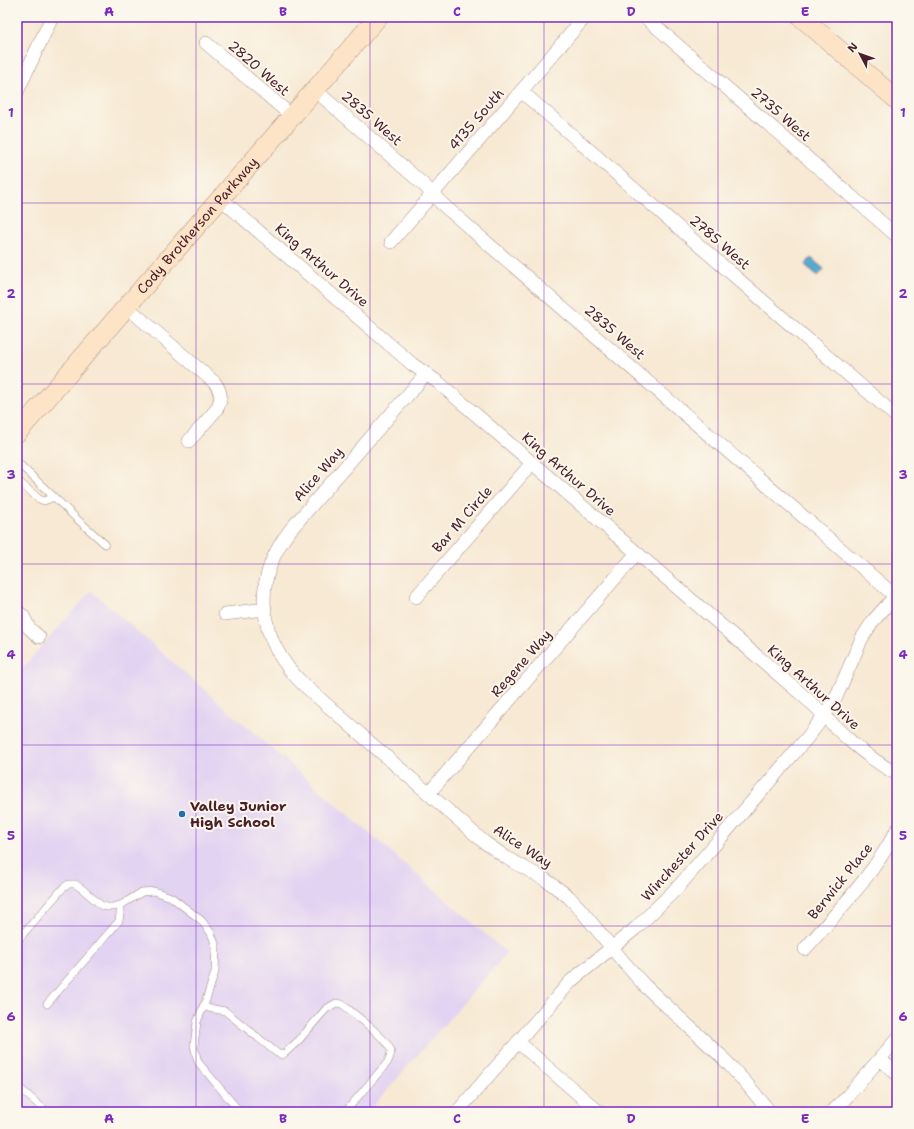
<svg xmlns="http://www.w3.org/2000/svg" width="914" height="1129" viewBox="0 0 914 1129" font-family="'Shantell Sans',sans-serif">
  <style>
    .built { fill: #e3d3f2 }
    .water { fill: #52a7ce; stroke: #4e637c }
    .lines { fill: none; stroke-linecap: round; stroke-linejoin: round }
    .lane-casing { stroke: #a0847f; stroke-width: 8 }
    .street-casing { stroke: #a0847f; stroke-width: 14 }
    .secondary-casing { stroke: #a0847f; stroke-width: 20 }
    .lane { stroke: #fff; stroke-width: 7 }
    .street { stroke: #fff; stroke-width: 13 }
    .secondary { stroke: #fee4c6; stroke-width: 19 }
    .grid { fill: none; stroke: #7b2cbf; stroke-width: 1; stroke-opacity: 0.55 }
    .poi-dot { fill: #1f6fb2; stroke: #fbf7ec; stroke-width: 1.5 }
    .labels { text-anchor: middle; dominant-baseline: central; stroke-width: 4; stroke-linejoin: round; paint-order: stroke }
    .street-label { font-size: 14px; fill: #4a1f2b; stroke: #fbf7ec }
    .poi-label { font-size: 14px; font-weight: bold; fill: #4a1f2b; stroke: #fbf7ec; text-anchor: start }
    .neatline { fill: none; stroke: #7b2cbf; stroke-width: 1.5 }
    .grid-label { font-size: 13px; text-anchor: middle; font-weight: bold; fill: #7b2cbf }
  </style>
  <rect width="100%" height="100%" fill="#fbf7ec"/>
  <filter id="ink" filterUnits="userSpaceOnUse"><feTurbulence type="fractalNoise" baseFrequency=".025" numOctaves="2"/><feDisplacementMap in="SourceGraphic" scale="8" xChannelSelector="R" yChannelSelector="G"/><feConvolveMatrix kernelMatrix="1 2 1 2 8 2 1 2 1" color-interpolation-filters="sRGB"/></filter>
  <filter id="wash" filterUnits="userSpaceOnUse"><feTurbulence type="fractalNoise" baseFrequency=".012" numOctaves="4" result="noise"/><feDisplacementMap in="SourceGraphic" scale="16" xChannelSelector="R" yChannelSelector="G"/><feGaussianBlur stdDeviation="0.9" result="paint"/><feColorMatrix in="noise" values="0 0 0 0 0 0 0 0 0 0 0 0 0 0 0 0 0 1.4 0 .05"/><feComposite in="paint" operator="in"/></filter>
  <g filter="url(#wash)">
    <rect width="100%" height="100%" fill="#f7e9d3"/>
    <polygon class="built" points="91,591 507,953 368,1112 17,1112 17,674"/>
    <polygon class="water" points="811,258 824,269 818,276 805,265"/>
  </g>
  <g filter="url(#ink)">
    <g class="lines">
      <g class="lane-casing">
        <g id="lane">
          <polyline points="17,462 54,497"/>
          <polyline points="17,480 39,499 44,501 54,497 77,519 105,544"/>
          <polyline points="17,941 63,888 69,884 75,884 81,888 102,906 107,907 113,907 121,905 142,892 154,891 171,897 201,920 211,933 216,946 215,972 206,1000 197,1022 194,1046 198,1062 240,1112"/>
          <polyline points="47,1004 119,921 121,905"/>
          <path d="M 203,1007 L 225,1011 L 277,1053 L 282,1055 L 285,1053 L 299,1040 L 326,1009 L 336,1003 L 342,1004 C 352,1012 389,1040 391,1051 C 391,1056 389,1059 387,1063 L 345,1112"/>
          <polyline points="17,1086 47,1112"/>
        </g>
      </g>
      <g class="street-casing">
        <g id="street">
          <polyline points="645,17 897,236"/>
          <polyline points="206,43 292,116"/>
          <polyline points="315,90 424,185 441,203 895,596"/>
          <polyline points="521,91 897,417"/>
          <polyline points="17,92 52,17"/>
          <path d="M 220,198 L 412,364 L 439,383 L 815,706 C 840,733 864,756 897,774"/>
          <polyline points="391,242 585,17"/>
          <path d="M 127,307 L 214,382 C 222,391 222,401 216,410 L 189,441"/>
          <path d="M 426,374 L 291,529 C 250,581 257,640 304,685 L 484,842 L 507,858 L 546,880 L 569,897 L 580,909 L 622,960 L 644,985 L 721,1056 L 746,1083 L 770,1112"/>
          <polyline points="416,597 532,463"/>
          <polyline points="17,611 23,616 29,628 39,637"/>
          <polyline points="225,614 265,609"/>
          <polyline points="429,793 637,553"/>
          <path d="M 805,949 C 838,911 873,875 897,830"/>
          <polyline points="518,1042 599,1112"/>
          <polyline points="880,1059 897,1074"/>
          <polyline points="457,1112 571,981 636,928 679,886 807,738 824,716 837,695 862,638 873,621 897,594"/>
          <polyline points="832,1112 844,1100 897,1039"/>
        </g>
      </g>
      <g class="secondary-casing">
        <g id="secondary">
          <polyline points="801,17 897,100"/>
          <path id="s1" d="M 17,433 L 378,17"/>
        </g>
      </g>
      <use href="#lane" class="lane"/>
      <use href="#street" class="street"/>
      <use href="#secondary" class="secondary"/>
    </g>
  </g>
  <path class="grid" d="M 196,17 L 196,1112M 370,17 L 370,1112M 544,17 L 544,1112M 718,17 L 718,1112M 17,203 L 897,203M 17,384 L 897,384M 17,564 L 897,564M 17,745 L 897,745M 17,926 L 897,926"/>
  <circle class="poi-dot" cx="182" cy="814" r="4"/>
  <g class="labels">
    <g class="street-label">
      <text transform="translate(259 68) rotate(41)">2820 West</text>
      <text transform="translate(781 114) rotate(41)">2735 West</text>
      <text transform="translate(372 118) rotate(41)">2835 West</text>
      <text transform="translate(476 119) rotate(-49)">4135 South</text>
      <text stroke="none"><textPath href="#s1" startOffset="275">Cody Brotherson Parkway</textPath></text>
      <text transform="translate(720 242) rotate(41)">2785 West</text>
      <text transform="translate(322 265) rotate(41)">King Arthur Drive</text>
      <text transform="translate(615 332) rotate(41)">2835 West</text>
      <text transform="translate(318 474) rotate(-49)">Alice Way</text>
      <text transform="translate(569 474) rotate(41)">King Arthur Drive</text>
      <text transform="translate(462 519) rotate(-49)">Bar M Circle</text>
      <text transform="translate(521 663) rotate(-49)">Regene Way</text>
      <text transform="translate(814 687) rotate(42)">King Arthur Drive</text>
      <text transform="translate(523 846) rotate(33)">Alice Way</text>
      <text transform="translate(682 856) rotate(-48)">Winchester Drive</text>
      <text transform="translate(840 881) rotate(-51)">Berwick Place</text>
    </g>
    <g class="poi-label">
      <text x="190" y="806">Valley Junior<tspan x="190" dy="16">High School</tspan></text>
    </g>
  </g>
  <rect width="914" height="1129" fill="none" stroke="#fbf7ec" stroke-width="44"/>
  <g transform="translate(860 54) rotate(311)" stroke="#fbf7ec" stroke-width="3" paint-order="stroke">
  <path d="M0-3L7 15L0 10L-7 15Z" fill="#4a1f2b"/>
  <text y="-6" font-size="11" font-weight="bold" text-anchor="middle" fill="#4a1f2b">N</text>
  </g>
  <rect x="22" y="22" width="870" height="1085" class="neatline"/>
  <g class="grid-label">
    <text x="109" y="16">A</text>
    <text x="283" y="16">B</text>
    <text x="457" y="16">C</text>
    <text x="631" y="16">D</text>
    <text x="805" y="16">E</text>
    <text x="11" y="117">1</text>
    <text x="903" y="117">1</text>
    <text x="11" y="298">2</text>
    <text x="903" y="298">2</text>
    <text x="11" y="479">3</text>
    <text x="903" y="479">3</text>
    <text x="11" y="659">4</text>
    <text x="903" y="659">4</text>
    <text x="11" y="840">5</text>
    <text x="903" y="840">5</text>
    <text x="11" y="1021">6</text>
    <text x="903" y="1021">6</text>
    <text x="109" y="1123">A</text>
    <text x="283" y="1123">B</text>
    <text x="457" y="1123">C</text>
    <text x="631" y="1123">D</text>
    <text x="805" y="1123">E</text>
  </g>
</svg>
